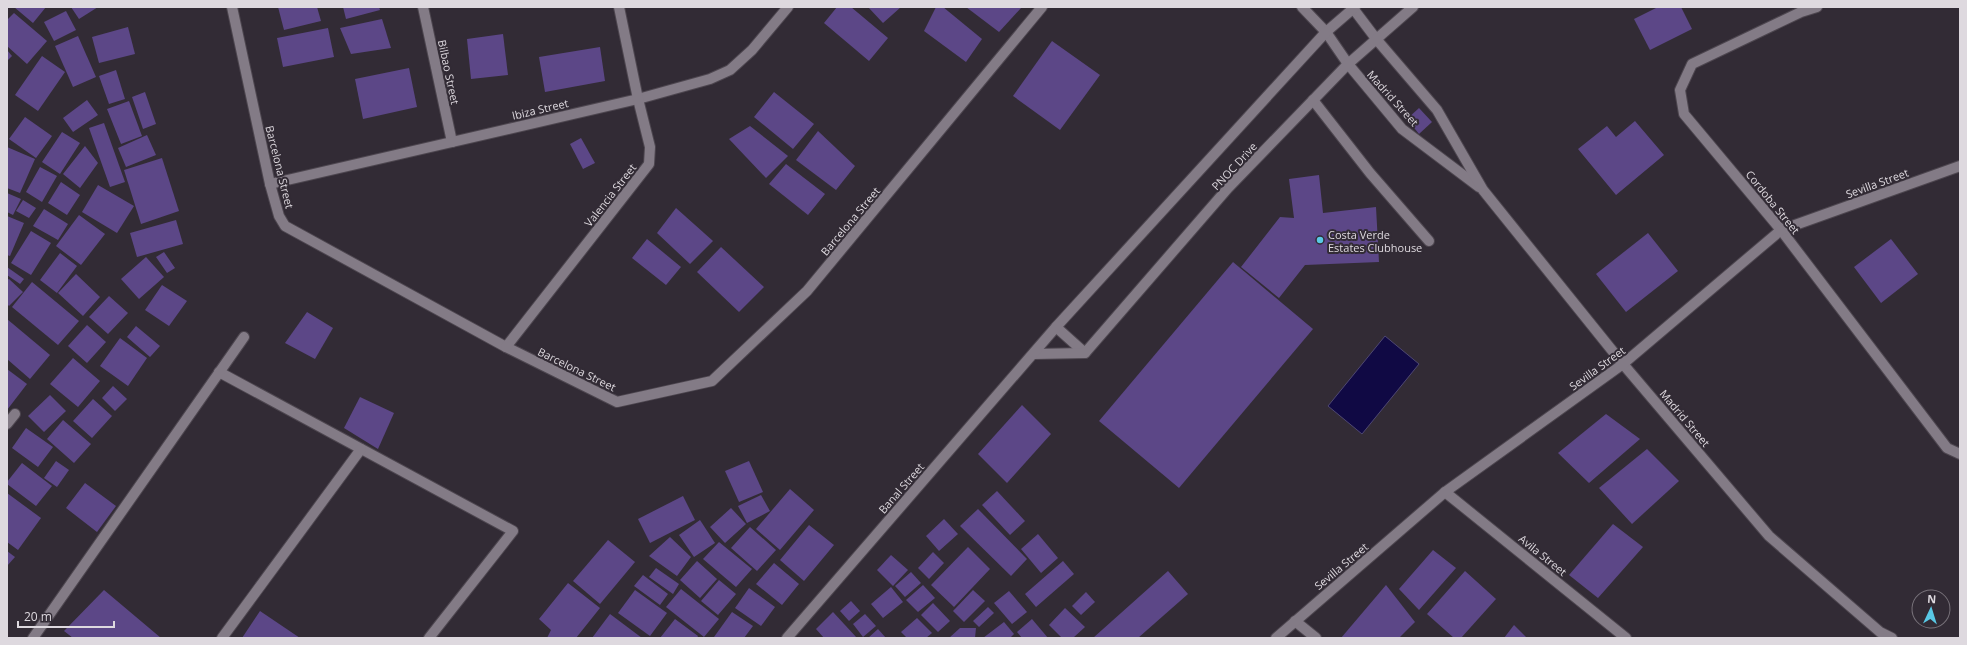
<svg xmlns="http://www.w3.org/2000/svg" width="1967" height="645" viewBox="0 0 1967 645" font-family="'Open Sans',sans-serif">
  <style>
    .water { fill: #100944; stroke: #4e4772 }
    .building { fill: #5c4787 }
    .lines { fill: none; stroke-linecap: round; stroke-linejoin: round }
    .minor-casing { stroke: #4d464f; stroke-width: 12 }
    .minor { stroke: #837b86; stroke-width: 10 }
    .poi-dot { fill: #59c8e5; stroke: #322b35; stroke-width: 1.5 }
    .labels { text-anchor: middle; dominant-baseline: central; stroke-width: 4; stroke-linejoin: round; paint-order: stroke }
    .street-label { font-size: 11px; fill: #ded9df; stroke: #322b35 }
    .poi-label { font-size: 11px; fill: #ded9df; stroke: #322b35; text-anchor: start }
  </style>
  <rect width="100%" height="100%" fill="#322b35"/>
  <polygon class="water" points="1385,336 1419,364 1362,434 1328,406"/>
  <g class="building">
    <polygon points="14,7 46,7 33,23"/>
    <polygon points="71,7 98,7 79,19"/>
    <polygon points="278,7 317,7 321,21 284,30"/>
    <polygon points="343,7 379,7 380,10 346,19"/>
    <polygon points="837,7 851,7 888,38 869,61 824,23"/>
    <polygon points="868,7 901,7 883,23"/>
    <polygon points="936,7 943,7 982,39 966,62 924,31"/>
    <polygon points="966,7 1022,7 999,32"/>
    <polygon points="1658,7 1681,7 1692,29 1650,50 1634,19"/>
    <polygon points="66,11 76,30 54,41 44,22"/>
    <polygon points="14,13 47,41 27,64 7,46 7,20"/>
    <polygon points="382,19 391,48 351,54 340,28"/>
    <polygon points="128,27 135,54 99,63 92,37"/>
    <polygon points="328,28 334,57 283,67 277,38"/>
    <polygon points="503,34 508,75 471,79 467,39"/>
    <polygon points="78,36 96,77 73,87 55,46"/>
    <polygon points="1052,41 1100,75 1060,130 1013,96"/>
    <polygon points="600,47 605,81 545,92 539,57"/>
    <polygon points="7,50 12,56 7,61"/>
    <polygon points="42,56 65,72 38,111 15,95"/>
    <polygon points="409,68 417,107 363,119 355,79"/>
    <polygon points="116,70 125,99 109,104 99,76"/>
    <polygon points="145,92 156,124 143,129 132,97"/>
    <polygon points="774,92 814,124 793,149 754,117"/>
    <polygon points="87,100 98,115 73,132 63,118"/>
    <polygon points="129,101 142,136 121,144 107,109"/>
    <polygon points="1419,108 1432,122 1419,134 1407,119"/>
    <polygon points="25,117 52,136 36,158 9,139"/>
    <polygon points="1635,121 1664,155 1616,195 1578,149 1607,126 1616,137"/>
    <polygon points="104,123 125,182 110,187 89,128"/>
    <polygon points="750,126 788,156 766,178 729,139"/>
    <polygon points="818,131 855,166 836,190 796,160"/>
    <polygon points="62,132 80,143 60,174 42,162"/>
    <polygon points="147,135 156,155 126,167 118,148"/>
    <polygon points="581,138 595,163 583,169 570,144"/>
    <polygon points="85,146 98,163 80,188 63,174"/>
    <polygon points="7,147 35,159 20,193 7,188"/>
    <polygon points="162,158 179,211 141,224 124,170"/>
    <polygon points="786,164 825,194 808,215 769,184"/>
    <polygon points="40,167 57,176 42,202 26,192"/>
    <polygon points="1319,175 1323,213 1376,207 1379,262 1305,265 1279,298 1241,267 1280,217 1294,218 1289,179"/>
    <polygon points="61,182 80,195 67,215 48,203"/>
    <polygon points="98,185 134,206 117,233 82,212"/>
    <polygon points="7,193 21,199 13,215 7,212"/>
    <polygon points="23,200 36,208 29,218 16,211"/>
    <polygon points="676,208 713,241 690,264 657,233"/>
    <polygon points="44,209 68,224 58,240 33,226"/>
    <polygon points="79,215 105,234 81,265 56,246"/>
    <polygon points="7,216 24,223 10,256 7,255"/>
    <polygon points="176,220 183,244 137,257 130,233"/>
    <polygon points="31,231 51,243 31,275 11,263"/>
    <polygon points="1648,233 1678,271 1626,312 1596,274"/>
    <polygon points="647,239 681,267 666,285 632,258"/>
    <polygon points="1891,239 1918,274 1881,303 1854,267"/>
    <polygon points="721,247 764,287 739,312 697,272"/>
    <polygon points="164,252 175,268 167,273 156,257"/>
    <polygon points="60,253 77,266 57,293 40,280"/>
    <polygon points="146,257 164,277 139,299 121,279"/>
    <polygon points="1233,262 1313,329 1179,488 1099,421"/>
    <polygon points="7,267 24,279 20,284 7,275"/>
    <polygon points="76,274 100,297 83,316 58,293"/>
    <polygon points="9,279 23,292 9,306 7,304 7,280"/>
    <polygon points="32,282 79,321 58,345 12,307"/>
    <polygon points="162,285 187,301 169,326 145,310"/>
    <polygon points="109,296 128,313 108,334 89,317"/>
    <polygon points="307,312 333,328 315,359 285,343"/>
    <polygon points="7,319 50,355 30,379 7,359"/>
    <polygon points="87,325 106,342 87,363 68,346"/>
    <polygon points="136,326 160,346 150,357 127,337"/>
    <polygon points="120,338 147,358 128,386 100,366"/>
    <polygon points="73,358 100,381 78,407 50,384"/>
    <polygon points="7,369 27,384 7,410"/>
    <polygon points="113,386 127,399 115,411 102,398"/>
    <polygon points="50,395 66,411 44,432 28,416"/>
    <polygon points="360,397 394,413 378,449 344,428"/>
    <polygon points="93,399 112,416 92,438 73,421"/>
    <polygon points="1022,405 1051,434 1007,483 978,454"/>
    <polygon points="1606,414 1640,439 1589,483 1558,453"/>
    <polygon points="63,420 91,444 74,463 47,439"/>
    <polygon points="26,428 53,447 38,467 12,448"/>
    <polygon points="1647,449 1679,481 1632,524 1599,488"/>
    <polygon points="56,461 69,470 57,487 44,478"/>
    <polygon points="749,461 763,492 739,502 725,471"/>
    <polygon points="22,463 52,486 36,506 7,484 7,482"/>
    <polygon points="85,483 116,506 97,532 66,508"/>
    <polygon points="790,489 814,510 780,550 756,529"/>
    <polygon points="997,491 1025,521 1010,535 982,505"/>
    <polygon points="7,493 41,518 18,550 7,542"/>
    <polygon points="761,495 770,511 747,523 738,506"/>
    <polygon points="683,496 695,520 650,543 638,519"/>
    <polygon points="731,508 746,524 725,543 710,527"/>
    <polygon points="978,509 1027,559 1011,576 960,526"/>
    <polygon points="944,519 958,534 939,551 926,536"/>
    <polygon points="700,520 715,543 694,557 679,535"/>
    <polygon points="1613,524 1643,547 1598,598 1569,575"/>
    <polygon points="809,525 834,545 804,581 780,560"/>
    <polygon points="750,527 776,550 757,571 731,548"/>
    <polygon points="1038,534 1058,558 1041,573 1021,549"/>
    <polygon points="670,537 691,557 677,576 649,556"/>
    <polygon points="608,540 635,562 600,604 573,581"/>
    <polygon points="719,542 752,569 736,587 703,559"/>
    <polygon points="968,547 990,569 954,607 931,585"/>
    <polygon points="1433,550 1456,568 1419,610 1399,589"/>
    <polygon points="7,551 15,557 7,566"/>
    <polygon points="933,552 944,563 929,579 918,568"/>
    <polygon points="891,555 908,570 893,586 877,570"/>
    <polygon points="697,561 717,579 700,598 680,580"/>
    <polygon points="1063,561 1074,574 1036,607 1025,594"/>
    <polygon points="774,563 799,584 782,605 756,584"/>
    <polygon points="656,568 679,584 673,594 649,577"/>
    <polygon points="1168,571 1188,594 1138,638 1093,638"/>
    <polygon points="1465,571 1496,599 1461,638 1454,638 1427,614"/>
    <polygon points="911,572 921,583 905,597 895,586"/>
    <polygon points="643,575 668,594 660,605 634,586"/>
    <polygon points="719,580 736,594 718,615 701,601"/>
    <polygon points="568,583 600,608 576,638 547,638 551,630 539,619"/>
    <polygon points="923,585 935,598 918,612 906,600"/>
    <polygon points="1386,585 1415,622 1399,638 1341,638"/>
    <polygon points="891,587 903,602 883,618 871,604"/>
    <polygon points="749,588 775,607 761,626 735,608"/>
    <polygon points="681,589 719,619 704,637 666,607"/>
    <polygon points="104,590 161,638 73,638 64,631"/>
    <polygon points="635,590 667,613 650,636 618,613"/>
    <polygon points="973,590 985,601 964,622 953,611"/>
    <polygon points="1009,591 1027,612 1012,624 994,603"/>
    <polygon points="1086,592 1095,602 1081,615 1072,606"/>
    <polygon points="851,601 860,611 849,621 840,611"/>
    <polygon points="933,603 950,621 938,632 921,615"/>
    <polygon points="988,607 994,613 979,627 973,621"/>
    <polygon points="1065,608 1085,627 1073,638 1062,638 1049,625"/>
    <polygon points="260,611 300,638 242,638"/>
    <polygon points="732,612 753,626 744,638 716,638 714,637"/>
    <polygon points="833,612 857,638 824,638 816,629"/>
    <polygon points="610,614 642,638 592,638"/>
    <polygon points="865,614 876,626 863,637 853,624"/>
    <polygon points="917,618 932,633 926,638 907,638 901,632"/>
    <polygon points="675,619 698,636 697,638 660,638"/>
    <polygon points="1032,619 1048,638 1022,638 1017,632"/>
    <polygon points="1004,622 1014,634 1010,638 983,638"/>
    <polygon points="1514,625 1527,638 1504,638"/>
    <polygon points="960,628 976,628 975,638 949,638"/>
    <polygon points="878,629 886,638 868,638"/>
  </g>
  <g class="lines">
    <g class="minor-casing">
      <g id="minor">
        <polyline points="232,7 270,184 279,216 285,226 506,347 617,402 712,381 807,291 1042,7"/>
        <polyline points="423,7 452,142"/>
        <polyline points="1302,7 1326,32 1348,64 1402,129 1479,187"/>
        <polyline points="1352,7 1377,40 1437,110 1483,190 1623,364 1769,536 1880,632 1892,638"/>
        <polyline points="1817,7 1801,12 1692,64 1680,90 1684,114 1781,230 1947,448 1960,454"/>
        <polyline points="1313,100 1370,173 1429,241"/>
        <polyline points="270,184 638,99 710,79 730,70 752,50 788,7"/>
        <polyline points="1056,327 1085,353"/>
        <polyline points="506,347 649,164 650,147 638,99 619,7"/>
        <polyline points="1034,354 1085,353 1228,188 1348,64 1413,7"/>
        <polyline points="219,372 513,531 429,638"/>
        <polyline points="7,424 15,414"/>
        <polyline points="1445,492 1626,638"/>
        <polyline points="1295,621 1316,638"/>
        <polyline points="33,638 244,337"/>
        <polyline points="222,638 361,449"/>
        <polyline points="787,638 1056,327 1326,32 1355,7"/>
        <polyline points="1276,638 1445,492 1623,364 1781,230 1960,166"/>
      </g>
    </g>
    <use href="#minor" class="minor"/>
  </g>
  <circle class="poi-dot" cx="1320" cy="240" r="4"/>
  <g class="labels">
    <g class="street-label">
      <text transform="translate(449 72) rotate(78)">Bilbao Street</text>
      <text transform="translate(1393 98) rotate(48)">Madrid Street</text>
      <text transform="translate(540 109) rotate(-13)">Ibiza Street</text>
      <text transform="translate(1234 166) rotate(-47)">PNOC Drive</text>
      <text transform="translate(280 167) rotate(76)">Barcelona Street</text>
      <text transform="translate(1877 183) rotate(-20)">Sevilla Street</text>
      <text transform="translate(610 195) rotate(-52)">Valencia Street</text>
      <text transform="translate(1773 202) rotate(51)">Cordoba Street</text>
      <text transform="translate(850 221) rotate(-50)">Barcelona Street</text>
      <text transform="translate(1597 368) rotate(-36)">Sevilla Street</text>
      <text transform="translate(577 369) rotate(26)">Barcelona Street</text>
      <text transform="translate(1685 418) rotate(50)">Madrid Street</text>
      <text transform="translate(901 488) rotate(-49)">Banal Street</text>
      <text transform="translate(1543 555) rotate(39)">Avila Street</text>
      <text transform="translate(1341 566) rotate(-40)">Sevilla Street</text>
    </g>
    <g class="poi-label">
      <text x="1328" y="234">Costa Verde<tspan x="1328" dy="13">Estates Clubhouse</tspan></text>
    </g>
  </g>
  <rect width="1967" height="645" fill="none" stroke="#ded9df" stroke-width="16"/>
  <g transform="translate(1931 609) rotate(4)"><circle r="19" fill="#322b35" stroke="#777179"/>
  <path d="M0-3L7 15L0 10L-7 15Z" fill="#59c8e5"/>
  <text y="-6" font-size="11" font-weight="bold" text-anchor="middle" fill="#ded9df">N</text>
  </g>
  <path d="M18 621v6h96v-6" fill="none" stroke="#ded9df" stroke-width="2"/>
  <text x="24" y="621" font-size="12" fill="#ded9df" stroke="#322b35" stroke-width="3" paint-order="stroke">20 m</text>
</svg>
